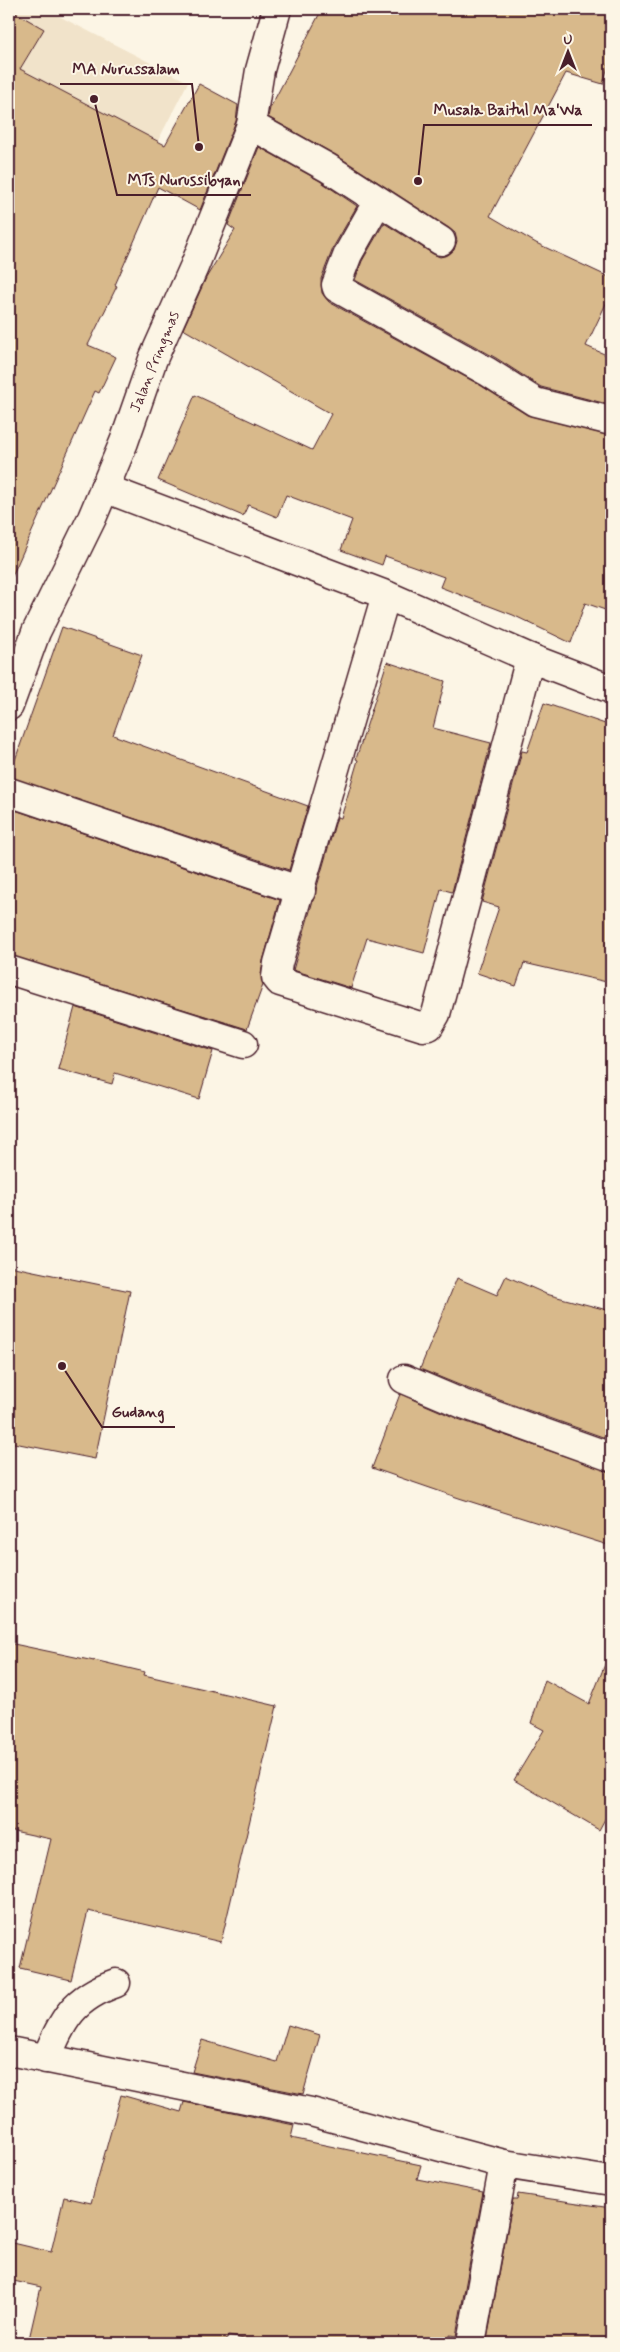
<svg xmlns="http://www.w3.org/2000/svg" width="620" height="2352" viewBox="0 0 620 2352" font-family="Mynerve,sans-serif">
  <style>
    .built { fill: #f1e3ca }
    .building { fill: #d8b98b; stroke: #4a1f2b }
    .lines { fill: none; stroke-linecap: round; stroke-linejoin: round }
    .minor-casing { stroke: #4a1f2b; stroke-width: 31 }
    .minor { stroke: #fcf5e5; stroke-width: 28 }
    .labels { text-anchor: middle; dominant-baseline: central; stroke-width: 4; stroke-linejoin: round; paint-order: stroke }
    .street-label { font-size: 15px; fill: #4a1f2b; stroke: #fcf5e5 }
    .leader { fill: none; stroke: #4a1f2b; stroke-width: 2 }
    .callout-dot { fill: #4a1f2b; stroke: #fcf5e5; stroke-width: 2 }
    .callout-label { font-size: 16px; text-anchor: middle; font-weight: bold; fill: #4a1f2b; stroke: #fcf5e5; stroke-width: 4; stroke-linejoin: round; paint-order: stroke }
  </style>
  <rect width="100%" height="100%" fill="#fcf5e5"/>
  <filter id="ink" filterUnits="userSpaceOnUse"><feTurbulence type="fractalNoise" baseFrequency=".02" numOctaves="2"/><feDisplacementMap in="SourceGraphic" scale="10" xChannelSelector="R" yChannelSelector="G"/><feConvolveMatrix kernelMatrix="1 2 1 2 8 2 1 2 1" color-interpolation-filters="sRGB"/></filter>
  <g filter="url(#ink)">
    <polygon class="built" points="9,9 45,9 188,82 137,182 9,117"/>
    <g class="building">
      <polygon points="9,9 44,29 20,69 165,145 199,84 238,105 236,121 200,210 158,187 115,285 117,286 88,345 116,357 99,393 95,391 9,583"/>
      <polygon points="322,9 611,9 611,56 603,84 566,73 490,216 536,243 611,278 611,293 586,346 611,357 611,405 541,387 496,358 355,280 362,261 384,223 433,254 440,257 448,255 454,250 457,241 455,233 449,228 336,155 268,117 270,108"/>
      <polygon points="259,147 320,181 357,206 334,246 321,279 322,293 329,302 480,385 527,415 611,436 611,612 585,603 571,643 513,615 440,587 444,577 385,556 382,565 341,550 352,520 286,495 277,517 248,505 243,516 158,480 195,395 312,450 331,414 183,329 206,278 235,230 228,225"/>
      <polygon points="62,627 142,655 113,735 308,806 289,870 9,777"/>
      <polygon points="387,662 445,681 433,728 491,743 452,892 441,889 424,953 367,938 351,988 293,970 337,817 341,818 358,760 356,759"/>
      <polygon points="544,703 611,726 611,983 524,963 516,986 477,973 499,907 482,902 522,751 527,752"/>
      <polygon points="9,808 280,900 263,961 261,975 263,985 247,1029 9,955"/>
      <polygon points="75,1007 213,1051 199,1099 115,1073 112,1084 58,1069"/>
      <polygon points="9,1266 130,1291 95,1459 9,1442"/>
      <polygon points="506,1276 546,1294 611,1311 611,1440 469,1389 420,1369 457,1278 497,1295"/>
      <polygon points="400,1394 458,1419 611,1472 611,1546 459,1498 372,1468"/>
      <polygon points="9,1643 94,1661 94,1660 145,1672 144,1675 277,1706 221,1942 88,1911 71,1980 20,1968 51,1839 9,1830"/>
      <polygon points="610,1652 611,1808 599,1830 514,1780 544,1730 531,1723 545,1680 589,1704"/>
      <polygon points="288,2025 320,2035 303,2094 192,2072 202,2040 277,2062"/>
      <polygon points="121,2095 181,2112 184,2102 294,2125 291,2138 421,2165 417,2179 483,2192 456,2336 450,2335 449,2343 266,2343 228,2336 226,2343 48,2343 29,2339 41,2287 9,2280 9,2242 51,2252 64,2197 91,2203"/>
      <polygon points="518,2194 611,2208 611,2343 514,2343 487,2340 513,2199 517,2199"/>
    </g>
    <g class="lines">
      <g class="minor-casing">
        <g id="minor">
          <polyline points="251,125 328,168 441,241"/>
          <polyline points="378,201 348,254 336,285 337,288 488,372 535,402 611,421"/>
          <polyline points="104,488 386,595 530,658 611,689"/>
          <polyline points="386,595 278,963 276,977 280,982 423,1027 429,1026 436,1014 530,658"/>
          <polyline points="9,706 36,632 92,518 124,442 153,359 194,267 251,125 260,70 277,9"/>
          <polyline points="9,792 301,891"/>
          <polyline points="9,970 243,1044"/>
          <polyline points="404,1379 463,1404 611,1457"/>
          <polyline points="9,2051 311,2112 504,2164 611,2181"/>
          <path d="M 46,2059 C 63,2019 73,1998 116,1983"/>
          <polyline points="471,2343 504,2164"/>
        </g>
      </g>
      <use href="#minor" class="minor"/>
    </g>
  </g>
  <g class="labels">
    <g class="street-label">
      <text transform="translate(155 362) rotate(-68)">Jalan Pringmas</text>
    </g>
  </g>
  <path class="leader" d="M199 147L192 84H60M418 181L424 125H592M94 99L117 195H251M62 1366L102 1427H175"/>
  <g class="callout-dot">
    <circle cx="199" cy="147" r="5"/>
    <circle cx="418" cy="181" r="5"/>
    <circle cx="94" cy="99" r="5"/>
    <circle cx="62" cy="1366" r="5"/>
  </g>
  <g class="callout-label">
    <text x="126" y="74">MA Nurussalam</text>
    <text x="508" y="115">Musala Baitul Ma'Wa</text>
    <text x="184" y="185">MTs Nurussibyan</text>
    <text x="138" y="1417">Gudang</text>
  </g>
  <rect width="620" height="2352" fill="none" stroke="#fcf5e5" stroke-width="30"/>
  <rect x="15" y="15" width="590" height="2322" fill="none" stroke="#4a1f2b" stroke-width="2" filter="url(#ink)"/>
  <g transform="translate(568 52)" stroke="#fcf5e5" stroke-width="4" paint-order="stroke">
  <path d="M0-4L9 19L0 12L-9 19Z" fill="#4a1f2b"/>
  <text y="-8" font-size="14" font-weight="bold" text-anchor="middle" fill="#4a1f2b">U</text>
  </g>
</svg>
